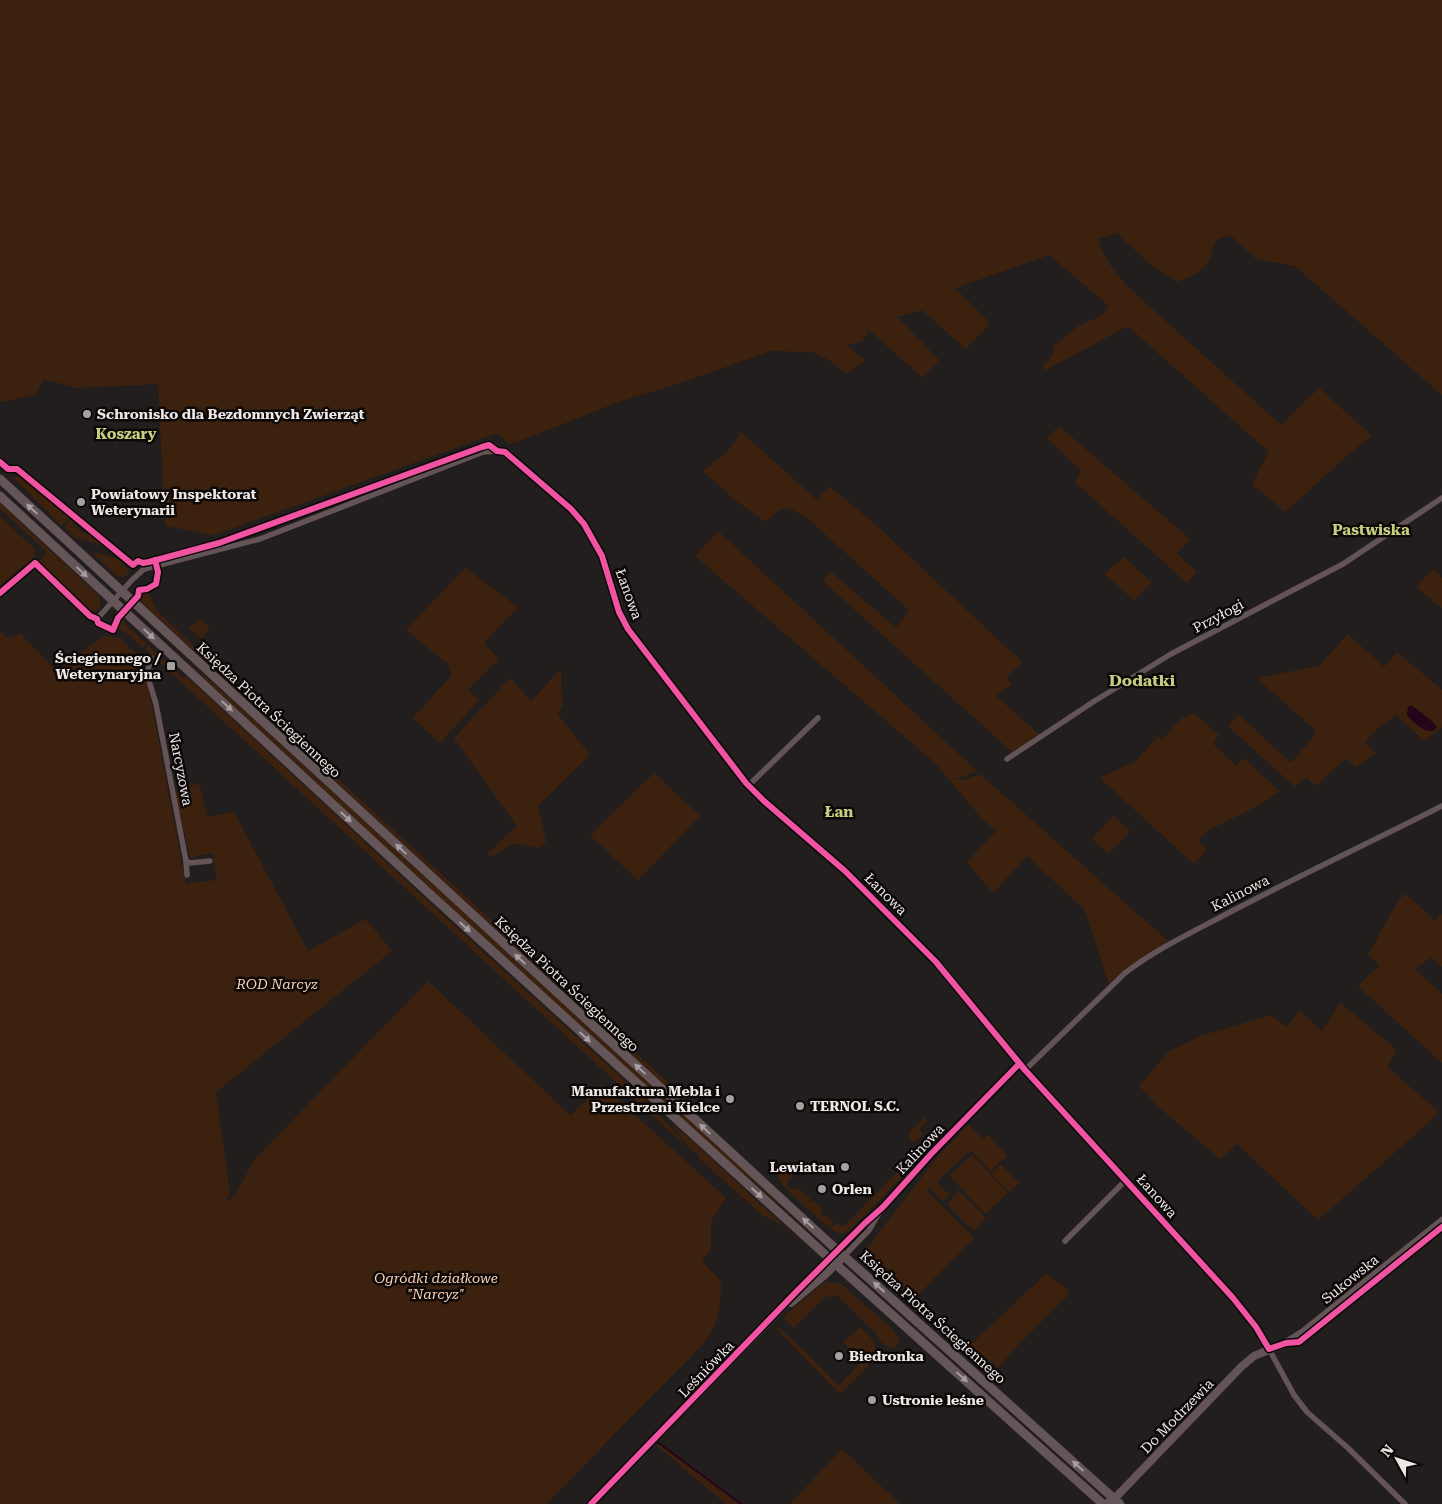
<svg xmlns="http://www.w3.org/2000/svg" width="1442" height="1504" viewBox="0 0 1442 1504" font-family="'Roboto Serif',serif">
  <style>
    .green { fill: #3c220e }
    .water { fill: #240419 }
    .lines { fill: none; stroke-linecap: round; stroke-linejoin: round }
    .stream { stroke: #240419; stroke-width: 2 }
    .minor { stroke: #645458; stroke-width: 5.5 }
    .tertiary { stroke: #645458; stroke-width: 8 }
    .primary { stroke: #645559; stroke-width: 9 }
    .cycleway-casing { stroke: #0c0808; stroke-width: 9 }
    .cycleway { stroke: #f153a3; stroke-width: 6 }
    .oneway { fill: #a89ea0 }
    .poi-dot { fill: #a6a1a0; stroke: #0c0808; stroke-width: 2 }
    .labels { text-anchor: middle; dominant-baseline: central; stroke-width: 5; stroke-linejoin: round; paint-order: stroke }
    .poi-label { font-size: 14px; font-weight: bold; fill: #ede7e6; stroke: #0c0808; text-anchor: start }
    .street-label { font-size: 14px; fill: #ede7e6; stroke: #0c0808 }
    .park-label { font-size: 14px; font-style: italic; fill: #fbd3b7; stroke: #0c0808 }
    .neighbourhood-label { font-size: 15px; font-weight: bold; fill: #cace80; stroke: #0c0808 }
    .quarter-label { font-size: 16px; font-weight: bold; fill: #cace80; stroke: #0c0808 }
  </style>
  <rect width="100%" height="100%" fill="#231e1e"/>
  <g class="green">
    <path d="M 0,0 L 1442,0 L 1442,395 L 1295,266 L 1256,259 L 1232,236 L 1219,238 C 1211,246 1214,251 1209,260 C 1203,273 1189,277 1177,282 L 1151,265 L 1117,233 L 1098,239 C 1104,260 1115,272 1129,288 L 1281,425 L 1319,388 L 1372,436 C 1341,459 1314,487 1285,512 L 1252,484 L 1269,452 L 1130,328 L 1124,328 L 1044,371 L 1043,367 L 1053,354 L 1054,346 L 1080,325 L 1099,317 L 1108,308 L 1108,305 L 1049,255 L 955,288 L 990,323 L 966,349 L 922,310 L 897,317 L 939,360 L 923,378 L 868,329 L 868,332 L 862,342 L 847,345 L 865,361 L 847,374 L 829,360 L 812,352 L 771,351 L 677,384 L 621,401 L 522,440 L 509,444 L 497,433 L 211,536 L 210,534 L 165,526 L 158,384 L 76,388 L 44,379 L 35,395 L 0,402 Z"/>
    <polygon points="1059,426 1190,539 1176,553 1197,572 1187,583 1075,482 1081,471 1047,438"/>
    <polygon points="741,432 817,500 829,486 875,524 1022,662 1006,678 1012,684 996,696 1039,734 1012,752 823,581 831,572 896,628 909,610 806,517 789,508 778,511 766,522 735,500 703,471 730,449"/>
    <polygon points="13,477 21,477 71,517 62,526"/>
    <polygon points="0,503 99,596 101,603 99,609 94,611 89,610 39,561 47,552 0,509"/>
    <polygon points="0,517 35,549 35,557 0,585"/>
    <polygon points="72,518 74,520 73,525 86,535 91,533 108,547 75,537 64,527"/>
    <polygon points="718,531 977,771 953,780 967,779 980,774 1168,941 1127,967 1109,984 1085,910 1027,856 993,893 967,862 996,831 985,822 935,763 695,556"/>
    <polygon points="91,551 121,560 120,561 128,569 129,573 123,577 118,577"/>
    <polygon points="1124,557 1152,583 1134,600 1104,574"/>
    <polygon points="465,568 518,607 484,643 499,659 468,690 479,700 440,743 413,718 452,675 448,664 406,630"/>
    <polygon points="1433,569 1442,578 1442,608 1416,587"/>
    <polygon points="147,591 158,612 217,668 686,1099 684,1102 678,1097 141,602 142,595 140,592"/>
    <polygon points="131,610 186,661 227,695 822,1242 755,1183 730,1163 416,876"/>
    <polygon points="119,618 147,644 143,648 128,634 115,628"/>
    <polygon points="201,619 210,628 201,639 188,627"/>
    <path d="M 0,631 L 7,638 L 21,634 L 56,671 L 104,636 L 119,638 L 143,660 L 186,885 L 191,883 L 217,880 L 213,853 L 195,856 L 195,859 L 190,857 L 175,793 L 199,783 L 208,817 L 234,812 L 308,951 L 366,919 L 392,951 L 216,1092 L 230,1194 L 227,1196 L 226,1202 L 235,1195 L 255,1159 L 428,981 L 571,1116 L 601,1084 L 726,1198 L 711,1221 L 711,1249 L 702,1261 L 721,1281 C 720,1309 721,1321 703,1344 L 546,1504 L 0,1504 Z"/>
    <polygon points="1348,634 1384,667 1397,652 1442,690 1442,727 1424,741 1396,715 1377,729 1365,742 1376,753 1356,767 1346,758 1316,786 1307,777 1295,787 1228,726 1238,714 1291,763 1316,734 1316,731 1257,678 1319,666"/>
    <polygon points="148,645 184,679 186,677 197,686 458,929 634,1089 653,1107 652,1109 667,1123 690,1150 145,649"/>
    <path d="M 561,669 L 562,707 L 557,713 L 590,755 L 538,806 L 546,842 L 539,848 C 515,842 513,841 494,856 L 487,855 L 517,826 L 454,738 L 510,678 L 531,701 Z"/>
    <polygon points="1194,713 1219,735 1213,744 1236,766 1244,758 1280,792 1244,813 1208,830 1198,841 1207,850 1194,864 1100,778 1136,761 1158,736 1162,740 1180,719"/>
    <polygon points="654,773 700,816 638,880 590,835"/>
    <polygon points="1113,816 1130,831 1109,854 1092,839"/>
    <path d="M 1405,893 L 1435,921 L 1442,914 L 1442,967 L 1431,957 L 1415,969 L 1442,994 L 1442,1063 L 1358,986 L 1380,965 L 1368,955 C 1381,934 1389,912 1405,893 Z"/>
    <polygon points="1340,1003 1397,1050 1387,1067 1439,1112 1426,1125 1318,1220 1237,1144 1220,1159 1161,1109 1139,1086 1169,1051 1201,1036 1271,1015 1286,1027 1300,1011 1322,1031"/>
    <polygon points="924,1117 928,1121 919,1129 923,1134 914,1143 909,1139 909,1133"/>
    <polygon points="670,1123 691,1140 812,1252 781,1225 765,1216 764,1217 698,1157 699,1155 690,1148"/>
    <polygon points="969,1124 983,1139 988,1135 1007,1156 990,1171 971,1150 936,1182 950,1195 943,1201 930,1189 936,1182 927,1191 974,1238 914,1299 864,1256 868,1247 939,1155"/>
    <polygon points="972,1155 1008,1193 985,1214 950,1176"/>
    <polygon points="1001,1164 1019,1183 1009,1192 991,1173"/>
    <path d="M 784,1169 L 789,1170 L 792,1176 L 786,1185 L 791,1190 C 799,1187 802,1191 807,1196 L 806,1198 L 809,1197 L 811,1199 L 808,1200 L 810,1202 L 812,1200 L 822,1209 L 821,1215 L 827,1216 L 827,1219 L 830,1220 L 827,1214 L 834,1221 L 832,1222 L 832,1226 L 835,1225 L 835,1222 L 841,1226 L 847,1224 L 896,1173 L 900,1173 L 902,1175 L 900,1179 L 849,1231 C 843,1234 835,1234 831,1229 L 831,1222 L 829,1228 L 783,1186 L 777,1174 Z"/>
    <polygon points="959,1191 986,1218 974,1231 947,1204"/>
    <polygon points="1046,1274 1069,1290 1067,1296 1018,1345 998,1368 970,1345"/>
    <polygon points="825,1282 840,1283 893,1330 900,1341 896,1346 891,1348 883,1344 874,1331 837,1295 834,1295 831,1298 827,1295 793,1328 785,1320 784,1316"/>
    <polygon points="778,1327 805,1352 838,1386 862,1362 843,1342 860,1327 874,1341 877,1357 840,1394 776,1329"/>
    <polygon points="660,1443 741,1504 726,1504 657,1446"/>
    <polygon points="842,1449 900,1504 790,1504"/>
  </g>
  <path class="water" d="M 1411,705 C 1416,708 1434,722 1437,727 L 1435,730 C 1424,734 1417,724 1408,717 L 1407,715 L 1408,707 Z"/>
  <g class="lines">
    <polyline class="stream" points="656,1441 741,1504"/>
    <g class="minor">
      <polyline points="0,593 35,563 90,616 97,619 132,580 144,569 260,539 483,452 495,451 505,452 571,509 584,524 602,556 619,612 628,629 746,783 764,801 845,871 936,962 1025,1070 1233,1298 1256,1327 1269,1349 1294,1395 1307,1412 1348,1448 1405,1504"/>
      <polyline points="151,658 147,674 156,704 186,861 190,863 210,861"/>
      <polyline points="1007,759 1093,702 1171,654 1343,564 1442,498"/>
      <polyline points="749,785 818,718"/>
      <polyline points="186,861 187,875"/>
      <path d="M 1025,1070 L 1125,973 C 1159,947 1197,930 1234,910 C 1303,874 1373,841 1442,806"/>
      <polyline points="1065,1241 1125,1181"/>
      <polyline points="838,1250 883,1207 932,1153 1019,1064"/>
      <polyline points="844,1256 869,1230 879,1213"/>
    </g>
    <g class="tertiary">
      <polyline points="791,1303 825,1275 844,1256"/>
      <polyline points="591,1504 838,1250"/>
      <polyline points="1106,1504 1117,1496 1241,1367 1254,1356 1286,1343 1302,1333 1442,1221"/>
    </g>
    <g class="primary">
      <polyline points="0,479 826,1240 1120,1504"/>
      <polyline points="0,496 433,897 830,1259 1103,1504"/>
    </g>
    <g class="cycleway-casing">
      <g id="cycleway">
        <polyline points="0,462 8,469 17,469 133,565 138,561 143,563 149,562 219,543 482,447 489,445 497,451 505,452 571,509 584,524 602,556 619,612 628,629 746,783 764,801 845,871 936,962 1025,1070 1233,1298 1256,1327 1269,1349 1286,1343 1299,1342 1442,1227"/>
        <polyline points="0,593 35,563 90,616 97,619 98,623 113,630 118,618 138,596 139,590 147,589 156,584 158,572 155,560"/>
        <polyline points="591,1504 797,1291 865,1223 883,1207 932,1153 1019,1064"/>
      </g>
    </g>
    <use href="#cycleway" class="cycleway"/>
  </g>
  <defs><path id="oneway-solid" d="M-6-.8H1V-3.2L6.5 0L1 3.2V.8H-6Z" transform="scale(1.25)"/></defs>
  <g class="oneway">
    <use href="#oneway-solid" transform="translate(32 509) rotate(-137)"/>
    <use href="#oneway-solid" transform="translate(82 572) rotate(43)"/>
    <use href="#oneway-solid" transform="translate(149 634) rotate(43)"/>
    <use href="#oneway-solid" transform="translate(227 706) rotate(43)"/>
    <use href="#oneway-solid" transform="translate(346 817) rotate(43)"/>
    <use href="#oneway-solid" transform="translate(401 849) rotate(-137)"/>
    <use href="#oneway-solid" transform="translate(465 927) rotate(42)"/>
    <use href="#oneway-solid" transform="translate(520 959) rotate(-137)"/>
    <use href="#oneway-solid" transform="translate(585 1037) rotate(42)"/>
    <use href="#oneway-solid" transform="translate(640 1069) rotate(-137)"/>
    <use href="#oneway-solid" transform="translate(705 1129) rotate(-137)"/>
    <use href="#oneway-solid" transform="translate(757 1193) rotate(42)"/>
    <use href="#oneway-solid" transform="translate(808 1223) rotate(-138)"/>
    <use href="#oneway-solid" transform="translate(879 1287) rotate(-138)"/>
    <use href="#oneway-solid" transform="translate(962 1377) rotate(42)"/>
    <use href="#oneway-solid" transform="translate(1078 1466) rotate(-138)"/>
  </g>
  <g class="poi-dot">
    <circle cx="87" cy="414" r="5"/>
    <circle cx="81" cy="502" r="5"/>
    <rect x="166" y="661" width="10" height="10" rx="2.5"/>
    <circle cx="730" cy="1099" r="5"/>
    <circle cx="800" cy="1106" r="5"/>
    <circle cx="845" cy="1167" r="5"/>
    <circle cx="822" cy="1189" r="5"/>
    <circle cx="839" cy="1356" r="5"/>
    <circle cx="872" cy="1400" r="5"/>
  </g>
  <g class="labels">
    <g class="poi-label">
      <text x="97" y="414">Schronisko dla Bezdomnych Zwierząt</text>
      <text x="91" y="494">Powiatowy Inspektorat<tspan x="91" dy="16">Weterynarii</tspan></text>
      <text x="161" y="658" text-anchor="end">Ściegiennego /<tspan x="161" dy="16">Weterynaryjna</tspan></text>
      <text x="720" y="1091" text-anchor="end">Manufaktura Mebla i<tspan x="720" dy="16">Przestrzeni Kielce</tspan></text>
      <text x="810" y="1106">TERNOL S.C.</text>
      <text x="835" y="1167" text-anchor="end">Lewiatan</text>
      <text x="832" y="1189">Orlen</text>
      <text x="849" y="1356">Biedronka</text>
      <text x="882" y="1400">Ustronie leśne</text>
    </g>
    <g class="street-label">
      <text transform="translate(629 594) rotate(70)">Łanowa</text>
      <text transform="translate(1218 616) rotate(-28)">Przyłogi</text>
      <text transform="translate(269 710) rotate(43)">Księdza Piotra Ściegiennego</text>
      <text transform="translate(181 769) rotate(79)">Narcyzowa</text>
      <text transform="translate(1240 893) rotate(-27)">Kalinowa</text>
      <text transform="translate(886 894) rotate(45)">Łanowa</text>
      <text transform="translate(567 984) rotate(43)">Księdza Piotra Ściegiennego</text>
      <text transform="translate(920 1149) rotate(-47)">Kalinowa</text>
      <text transform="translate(1157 1196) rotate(48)">Łanowa</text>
      <text transform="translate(1350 1279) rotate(-39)">Sukowska</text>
      <text transform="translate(933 1317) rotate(42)">Księdza Piotra Ściegiennego</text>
      <text transform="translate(706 1369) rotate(-46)">Leśniówka</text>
      <text transform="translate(1177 1416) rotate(-46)">Do Modrzewia</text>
    </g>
    <g class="park-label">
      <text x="277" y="984">ROD Narcyz</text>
      <text x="436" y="1278">Ogródki działkowe<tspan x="436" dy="16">"Narcyz"</tspan></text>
    </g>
    <g class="neighbourhood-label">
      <text x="126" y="434">Koszary</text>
      <text x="1371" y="530">Pastwiska</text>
      <text x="839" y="812">Łan</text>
    </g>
    <g class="quarter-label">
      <text x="1142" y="680">Dodatki</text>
    </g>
  </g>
  <g transform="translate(1397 1459) rotate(310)" stroke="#0c0808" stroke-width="4" paint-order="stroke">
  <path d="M0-4L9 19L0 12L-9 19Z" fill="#ede7e6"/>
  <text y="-8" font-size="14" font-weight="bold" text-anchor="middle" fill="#ede7e6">N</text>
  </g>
</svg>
